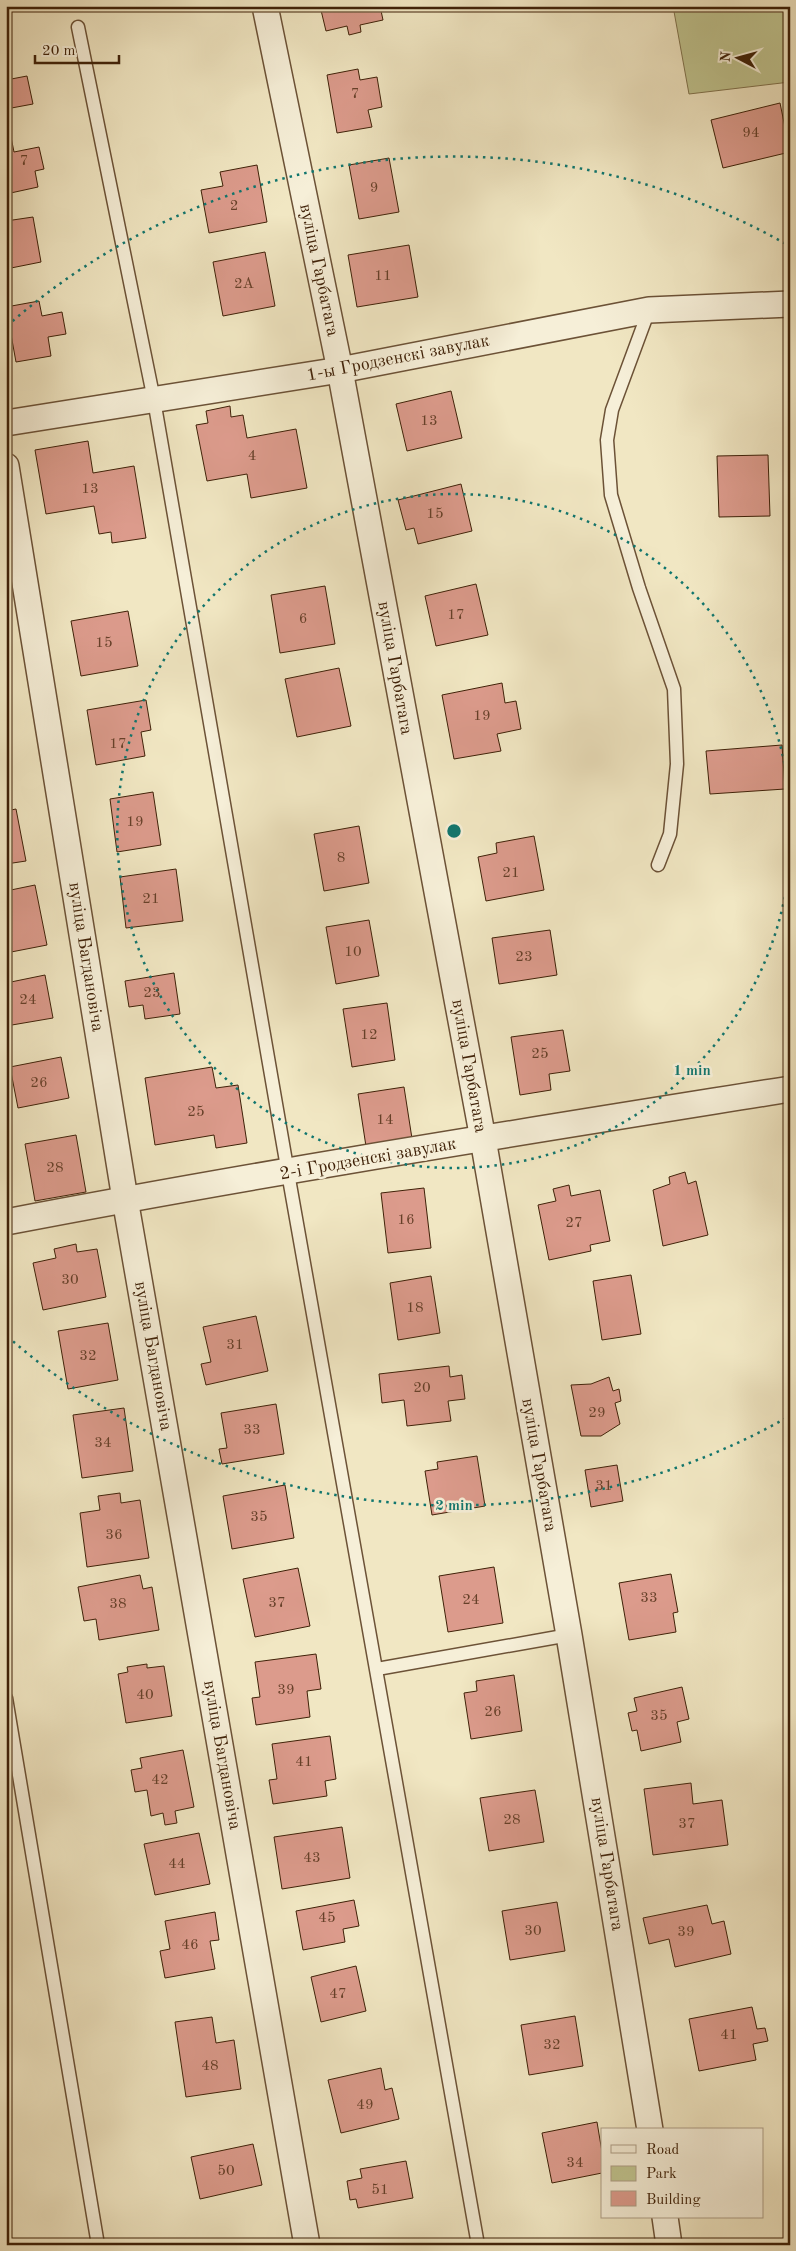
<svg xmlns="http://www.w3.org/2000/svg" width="796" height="2251" viewBox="0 0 796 2251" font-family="'Old Standard TT',serif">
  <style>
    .green { fill: #c0c48f; stroke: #80724c }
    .building { fill: #dc9b8c; stroke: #3f2108 }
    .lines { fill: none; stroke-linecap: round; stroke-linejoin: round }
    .lane-casing { stroke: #6c5237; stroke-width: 15 }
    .street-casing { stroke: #6c5237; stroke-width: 28 }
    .lane { stroke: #f6efd8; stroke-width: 12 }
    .street { stroke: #f6efd8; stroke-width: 25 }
    .ring { fill: none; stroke: #0f766e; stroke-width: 2.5; stroke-dasharray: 2.5 5 }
    .labels { text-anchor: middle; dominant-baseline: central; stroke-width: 5; stroke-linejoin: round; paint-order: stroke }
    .number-label { font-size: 15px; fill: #664029 }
    .street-label { font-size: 18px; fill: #3f2108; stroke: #f6efd8 }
    .centre { fill: #0f766e; stroke: #f6efd8; stroke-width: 2.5 }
    .ring-label { font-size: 15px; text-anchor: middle; font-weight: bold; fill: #0f766e; stroke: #f6efd8; stroke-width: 5; stroke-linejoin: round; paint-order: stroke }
  </style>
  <rect width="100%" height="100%" fill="#f1e7c3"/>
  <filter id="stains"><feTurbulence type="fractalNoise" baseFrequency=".004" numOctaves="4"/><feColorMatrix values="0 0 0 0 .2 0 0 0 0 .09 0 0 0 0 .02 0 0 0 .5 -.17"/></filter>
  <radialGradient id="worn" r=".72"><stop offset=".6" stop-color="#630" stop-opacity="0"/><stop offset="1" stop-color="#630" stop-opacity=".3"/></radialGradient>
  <polygon class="green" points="673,6 790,6 790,82 689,94"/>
  <g class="building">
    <polygon points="320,6 380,6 383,20 360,25 361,32 349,35 347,26 326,31"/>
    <polygon points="358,69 360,80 377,77 382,107 368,110 372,127 337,133 327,75"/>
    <polygon points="27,76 33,104 6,109 6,80"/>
    <polygon points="780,103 790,152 723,168 711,120"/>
    <polygon points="11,137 14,152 39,147 44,169 35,171 38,187 6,194 6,138"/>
    <polygon points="389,158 399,212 359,219 349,165"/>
    <polygon points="257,165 267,222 209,233 201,190 223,186 220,172"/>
    <polygon points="33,217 41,262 6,269 6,221"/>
    <polygon points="409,245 418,297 357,307 348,255"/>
    <polygon points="265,252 275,306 223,316 213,262"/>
    <polygon points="39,301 42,316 62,312 66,334 48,337 51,356 16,362 6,307"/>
    <rect x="785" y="360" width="5" height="61"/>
    <polygon points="451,391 462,438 407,451 396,404"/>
    <polygon points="230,406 231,417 243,415 247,438 296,429 307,488 251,498 247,474 207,481 196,425 208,423 206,411"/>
    <polygon points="88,441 93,473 134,466 146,538 112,543 111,532 99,534 94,506 46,514 35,450"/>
    <polygon points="768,455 770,516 719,517 717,456"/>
    <polygon points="461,484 472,531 418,544 414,528 406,530 398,500"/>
    <polygon points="476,584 488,635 436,646 425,596"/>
    <polygon points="325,586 335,644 280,653 271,595"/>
    <polygon points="128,611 138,666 81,676 71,621"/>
    <polygon points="339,668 351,726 297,737 285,679"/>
    <polygon points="502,683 505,703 516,701 521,729 497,734 501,751 454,759 442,695"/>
    <polygon points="146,700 151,730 141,732 145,756 96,765 87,710"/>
    <polygon points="782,745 785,789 710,794 706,751"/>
    <polygon points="153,792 161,845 117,852 110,799"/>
    <polygon points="16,809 26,861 6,864 6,811"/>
    <polygon points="359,826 369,883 324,891 314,834"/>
    <polygon points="534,836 544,890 486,901 478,857 497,853 496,843"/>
    <polygon points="176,869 183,921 126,928 120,877"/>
    <polygon points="35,885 47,945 6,953 6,891"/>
    <polygon points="369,920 379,976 336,984 326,927"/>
    <polygon points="550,930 557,975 499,984 492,938"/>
    <polygon points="174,973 180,1014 145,1019 143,1005 129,1007 125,981"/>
    <polygon points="45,975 53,1018 6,1026 6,983"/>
    <polygon points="387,1003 395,1060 352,1067 343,1009"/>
    <polygon points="563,1030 570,1071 549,1074 551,1090 520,1095 511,1037"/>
    <polygon points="61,1057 69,1098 18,1108 10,1067"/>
    <polygon points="212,1067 216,1088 238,1085 247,1143 216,1148 214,1135 155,1145 145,1078"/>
    <polygon points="404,1087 413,1145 367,1153 358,1094"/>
    <polygon points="76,1135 86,1192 35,1201 25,1144"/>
    <polygon points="685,1172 688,1184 696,1181 708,1235 663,1246 653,1190 670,1184 669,1177"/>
    <polygon points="569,1185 571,1196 600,1190 610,1241 590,1245 591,1251 549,1260 538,1205 556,1201 553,1189"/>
    <polygon points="424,1188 431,1248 388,1253 381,1193"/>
    <polygon points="76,1244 77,1252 97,1249 106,1297 43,1310 33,1263 56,1258 54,1249"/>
    <polygon points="631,1275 641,1334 602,1340 593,1281"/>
    <polygon points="431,1276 440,1333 398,1340 390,1283"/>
    <polygon points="256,1316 268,1371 206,1385 201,1364 211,1362 203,1327"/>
    <polygon points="108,1323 118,1380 68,1389 58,1331"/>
    <polygon points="449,1366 450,1377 462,1375 465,1399 448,1401 451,1421 407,1426 404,1400 382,1403 379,1374"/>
    <polygon points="609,1377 613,1391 619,1389 621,1401 615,1403 620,1424 601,1436 581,1436 571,1385 591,1384"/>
    <polygon points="276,1404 284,1454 222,1464 219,1449 227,1448 221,1413"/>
    <polygon points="124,1408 133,1471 82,1478 73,1415"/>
    <polygon points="477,1456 485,1506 432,1515 425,1471 438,1469 437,1462"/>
    <polygon points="617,1465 623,1501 591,1507 585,1470"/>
    <polygon points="285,1485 294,1538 232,1549 223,1496"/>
    <polygon points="120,1493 121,1503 140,1500 149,1558 87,1567 80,1513 100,1510 98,1496"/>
    <polygon points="494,1567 503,1623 448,1632 439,1576"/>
    <polygon points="298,1568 310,1626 255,1637 243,1579"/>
    <polygon points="671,1574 678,1612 673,1613 676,1632 629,1640 619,1583"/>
    <polygon points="140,1575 143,1589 152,1587 159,1630 99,1640 96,1619 84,1621 78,1587"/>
    <polygon points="316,1654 321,1689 307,1691 310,1717 256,1725 252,1698 260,1697 255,1662"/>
    <polygon points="147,1664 147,1668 164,1666 172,1716 126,1723 118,1674 128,1672 127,1667"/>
    <polygon points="514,1675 522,1731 471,1739 464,1693 477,1691 476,1681"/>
    <polygon points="682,1687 689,1719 677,1722 681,1742 641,1751 637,1730 632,1731 628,1713 637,1711 634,1698"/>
    <polygon points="330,1736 336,1779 325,1781 327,1796 273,1804 269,1780 277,1779 272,1744"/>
    <polygon points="183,1750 194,1807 175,1811 177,1823 165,1825 163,1813 151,1816 147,1790 135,1792 131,1770 142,1768 140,1758"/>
    <polygon points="691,1783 693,1804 722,1800 728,1845 653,1855 644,1789"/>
    <polygon points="535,1790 544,1842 489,1851 480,1798"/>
    <polygon points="342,1827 350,1878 282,1889 274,1837"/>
    <polygon points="199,1833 210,1884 155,1895 144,1844"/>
    <polygon points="354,1900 359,1926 343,1929 345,1942 303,1950 296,1911"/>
    <polygon points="557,1902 565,1951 510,1960 502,1911"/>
    <polygon points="707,1905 712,1924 724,1921 731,1954 675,1967 669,1939 649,1944 643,1918"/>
    <polygon points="215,1912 219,1940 210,1941 215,1969 165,1978 160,1951 170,1949 165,1921"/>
    <polygon points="356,1966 366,2011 321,2022 311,1977"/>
    <polygon points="752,2007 757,2029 765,2028 768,2041 753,2044 756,2060 699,2071 689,2019"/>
    <polygon points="575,2016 583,2066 529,2075 521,2025"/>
    <polygon points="212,2017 216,2043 234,2040 241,2089 186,2097 175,2022"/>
    <polygon points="381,2068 385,2090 392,2088 399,2119 341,2133 328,2080"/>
    <polygon points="597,2122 602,2152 602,2173 552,2183 542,2133"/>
    <polygon points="253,2144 262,2185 200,2199 191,2157"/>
    <polygon points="406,2161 413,2198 358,2208 356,2199 350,2200 347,2181 362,2178 360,2169"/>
  </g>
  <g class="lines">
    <g class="lane-casing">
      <g id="lane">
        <polyline points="78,27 154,400 288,1173 478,2245"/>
        <polyline points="649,310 612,410 607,440 611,495 639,588 674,689 677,764 670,834 658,865"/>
        <polyline points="377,1669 569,1635"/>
        <polyline points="6,1698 98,2245"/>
      </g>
    </g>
    <g class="street-casing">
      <g id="street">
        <polyline points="265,6 340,370 483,1139 569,1635 650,2130"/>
        <polyline points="6,423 340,370 649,310 790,304"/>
        <polyline points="6,466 125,1199 307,2245"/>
        <path d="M 6,1222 C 266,1172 528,1131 790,1089"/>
        <polyline points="665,2217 669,2245"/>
      </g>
    </g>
    <use href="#lane" class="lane"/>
    <use href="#street" class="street"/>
  </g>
  <g class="ring">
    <path d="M790 860A337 337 0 1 1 790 802"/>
    <path d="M786 1418A674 674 0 0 1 7 1336M7 326A674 674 0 0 1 786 244"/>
  </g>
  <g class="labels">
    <g class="number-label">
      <text x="355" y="94">7</text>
      <text x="751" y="133">94</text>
      <text x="24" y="161">7</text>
      <text x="374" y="188">9</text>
      <text x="234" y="206">2</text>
      <text x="383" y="276">11</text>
      <text x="244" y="284">2А</text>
      <text x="429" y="421">13</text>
      <text x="252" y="456">4</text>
      <text x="90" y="489">13</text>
      <text x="435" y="514">15</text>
      <text x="456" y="615">17</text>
      <text x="303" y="619">6</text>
      <text x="104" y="643">15</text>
      <text x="482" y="716">19</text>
      <text x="118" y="744">17</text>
      <text x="135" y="822">19</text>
      <text x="341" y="858">8</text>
      <text x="511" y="873">21</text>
      <text x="151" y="899">21</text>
      <text x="353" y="952">10</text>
      <text x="524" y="957">23</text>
      <text x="152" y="993">23</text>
      <text x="28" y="1000">24</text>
      <text x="369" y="1035">12</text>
      <text x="540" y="1054">25</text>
      <text x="39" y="1083">26</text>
      <text x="196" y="1112">25</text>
      <text x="385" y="1120">14</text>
      <text x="55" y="1168">28</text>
      <text x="406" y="1220">16</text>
      <text x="574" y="1223">27</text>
      <text x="70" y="1280">30</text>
      <text x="415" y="1308">18</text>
      <text x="235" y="1345">31</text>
      <text x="88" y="1356">32</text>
      <text x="422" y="1388">20</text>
      <text x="597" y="1413">29</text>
      <text x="252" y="1430">33</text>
      <text x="103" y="1443">34</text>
      <text x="604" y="1486">31</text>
      <text x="259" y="1517">35</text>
      <text x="114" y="1535">36</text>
      <text x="649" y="1598">33</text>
      <text x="471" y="1600">24</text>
      <text x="277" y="1603">37</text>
      <text x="118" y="1604">38</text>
      <text x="286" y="1690">39</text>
      <text x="145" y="1695">40</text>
      <text x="493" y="1712">26</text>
      <text x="659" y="1716">35</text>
      <text x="304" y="1762">41</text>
      <text x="160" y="1780">42</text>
      <text x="512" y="1820">28</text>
      <text x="687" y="1824">37</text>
      <text x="312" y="1858">43</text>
      <text x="177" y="1864">44</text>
      <text x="327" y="1918">45</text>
      <text x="533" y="1931">30</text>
      <text x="686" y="1932">39</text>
      <text x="190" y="1945">46</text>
      <text x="338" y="1994">47</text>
      <text x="729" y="2035">41</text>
      <text x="552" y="2045">32</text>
      <text x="210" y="2066">48</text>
      <text x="365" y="2105">49</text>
      <text x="575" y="2163">34</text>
      <text x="226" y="2171">50</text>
      <text x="380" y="2190">51</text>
    </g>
    <g class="street-label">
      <text transform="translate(319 270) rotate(78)">вуліца Гарбатага</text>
      <text transform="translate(398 358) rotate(-11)">1-ы Гродзенскі завулак</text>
      <text transform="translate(395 668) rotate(80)">вуліца Гарбатага</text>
      <text transform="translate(86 957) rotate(81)">вуліца Багдановіча</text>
      <text transform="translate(469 1066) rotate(80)">вуліца Гарбатага</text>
      <text transform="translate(368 1159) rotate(-10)">2-і Гродзенскі завулак</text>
      <text transform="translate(153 1356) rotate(80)">вуліца Багдановіча</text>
      <text transform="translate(539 1465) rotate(80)">вуліца Гарбатага</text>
      <text transform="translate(222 1755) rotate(80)">вуліца Багдановіча</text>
      <text transform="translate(607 1864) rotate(81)">вуліца Гарбатага</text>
    </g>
  </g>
  <circle cx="454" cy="831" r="8" class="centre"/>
  <g class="ring-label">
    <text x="692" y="1075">1 min</text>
    <text x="454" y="1510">2 min</text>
  </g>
  <rect width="796" height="2251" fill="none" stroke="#f1e7c3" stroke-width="25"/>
  <rect x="8" y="8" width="781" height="2236" fill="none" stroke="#3f2108" stroke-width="2.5"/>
  <rect x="12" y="12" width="771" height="2226" fill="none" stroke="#3f2108"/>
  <rect x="601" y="2128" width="162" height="90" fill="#f6efd8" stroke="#ad9d85"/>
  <rect x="611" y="2145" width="25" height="8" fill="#f6efd8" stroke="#ad9d85"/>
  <text x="646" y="2154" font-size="15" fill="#3f2108">Road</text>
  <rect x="611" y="2166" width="25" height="15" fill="#c0c48f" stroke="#ad9d85"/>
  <text x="646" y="2178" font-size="15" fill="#3f2108">Park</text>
  <rect x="611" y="2191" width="25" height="15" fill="#dc9b8c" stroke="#ad9d85"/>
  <text x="646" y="2204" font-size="15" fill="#3f2108">Building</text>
  <g transform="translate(738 58) rotate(276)" stroke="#f6efd8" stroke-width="4" paint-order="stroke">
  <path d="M0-4L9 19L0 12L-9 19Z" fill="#3f2108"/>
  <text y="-8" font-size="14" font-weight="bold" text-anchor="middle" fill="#3f2108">N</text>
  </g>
  <path d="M35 55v8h84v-8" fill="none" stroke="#3f2108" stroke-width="2.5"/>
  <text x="42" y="55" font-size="15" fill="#3f2108" stroke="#f6efd8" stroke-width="4" paint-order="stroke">20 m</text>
  <rect width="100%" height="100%" filter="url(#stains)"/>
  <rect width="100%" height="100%" fill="url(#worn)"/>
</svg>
